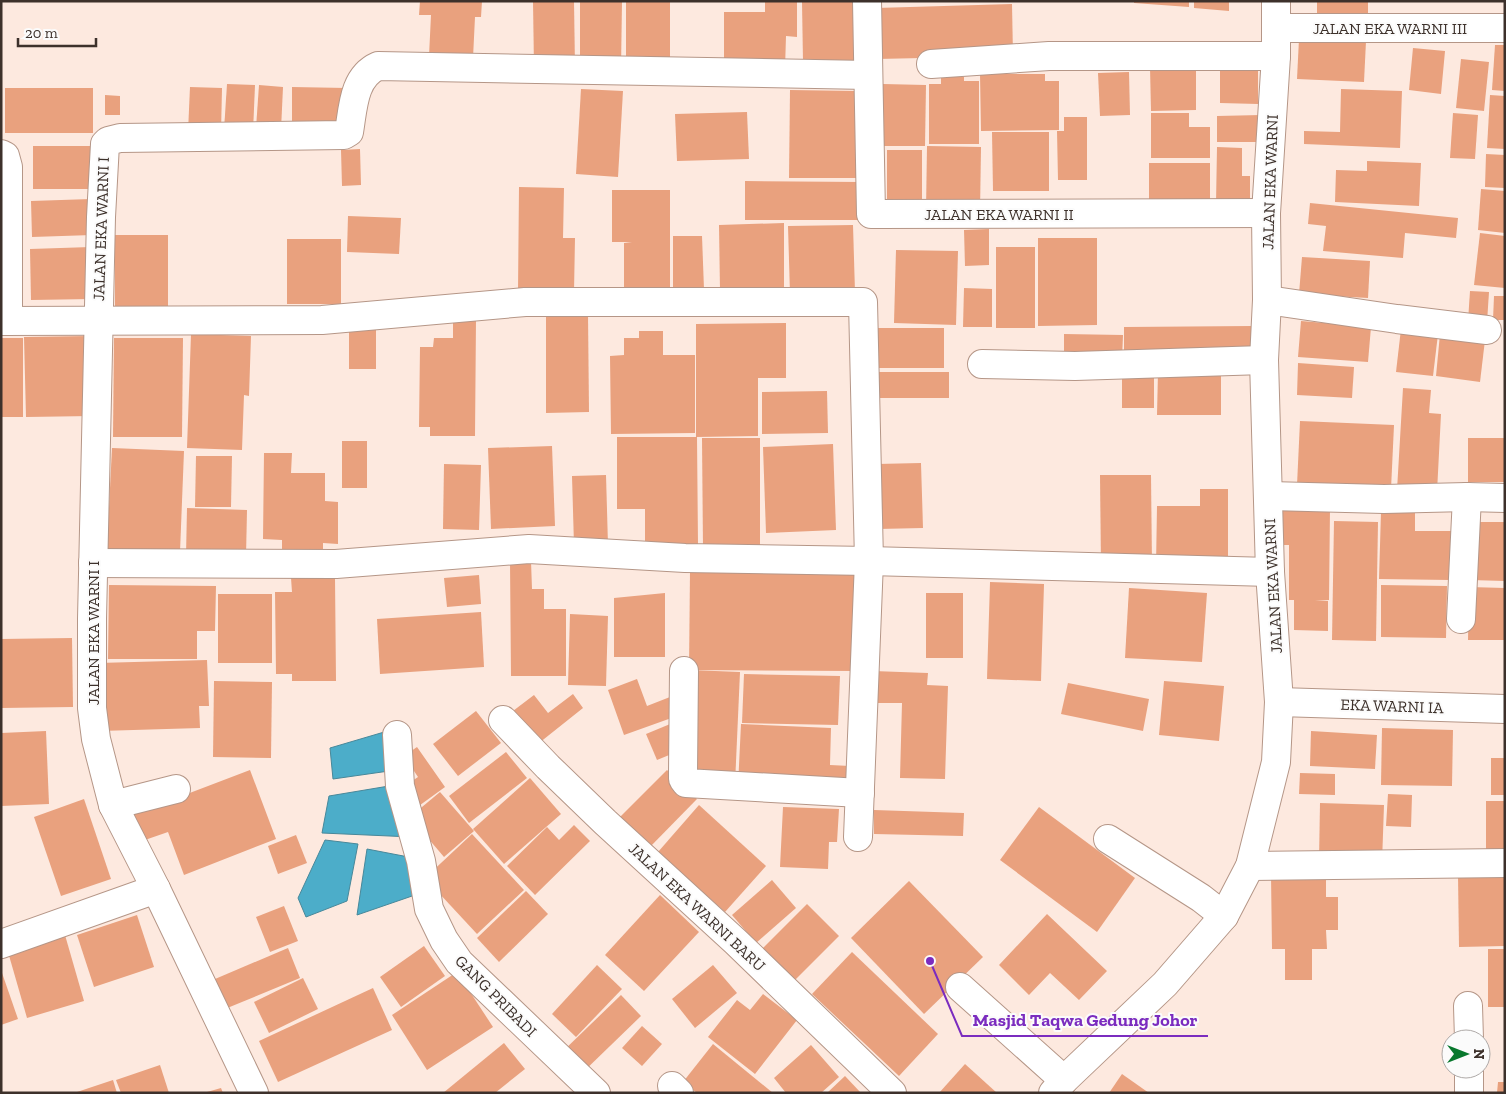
<svg xmlns="http://www.w3.org/2000/svg" width="1506" height="1094" viewBox="0 0 1506 1094" font-family="'Zilla Slab',serif">
  <style>
    .water { fill: #4cadc9; stroke: #48889a }
    .building { fill: #e9a17e }
    .lines { fill: none; stroke-linecap: round; stroke-linejoin: round }
    .minor-casing { stroke: #b59687; stroke-width: 30 }
    .minor { stroke: #fff; stroke-width: 28 }
    .labels { text-anchor: middle; dominant-baseline: central; stroke-width: 4; stroke-linejoin: round; paint-order: stroke }
    .street-label { font-size: 16px; fill: #3d312b; stroke: #fbfbfb }
    .leader { fill: none; stroke: #7b2cbf; stroke-width: 2 }
    .callout-dot { fill: #7b2cbf; stroke: #fbfbfb; stroke-width: 2 }
    .callout-label { font-size: 18px; text-anchor: middle; font-weight: bold; fill: #7b2cbf; stroke: #fbfbfb; stroke-width: 4; stroke-linejoin: round; paint-order: stroke }
  </style>
  <rect width="100%" height="100%" fill="#fde9df"/>
  <g class="water">
    <polygon points="391,730 396,770 333,779 330,748"/>
    <polygon points="395,785 412,837 322,833 329,796"/>
    <polygon points="325,840 358,844 347,901 306,917 298,898"/>
    <polygon points="367,849 419,859 415,895 357,915"/>
  </g>
  <g class="building">
    <polygon points="420,1 482,1 481,17 475,17 473,58 429,56 431,15 419,15"/>
    <polygon points="533,1 574,1 575,68 534,68"/>
    <polygon points="580,1 622,1 621,69 580,68"/>
    <rect x="626" y="1" width="44" height="60"/>
    <polygon points="765,1 797,1 797,37 786,36 785,69 724,68 724,12 765,12"/>
    <polygon points="855,1 856,61 803,62 802,2"/>
    <polygon points="1134,1 1189,1 1189,7 1134,3"/>
    <polygon points="1194,1 1229,1 1229,11 1194,8"/>
    <rect x="1317" y="1" width="51" height="17"/>
    <polygon points="1012,4 1013,56 877,59 876,8"/>
    <polygon points="1299,39 1366,41 1364,82 1297,79"/>
    <polygon points="1495,45 1505,45 1505,91 1492,90"/>
    <polygon points="1413,48 1445,51 1441,94 1409,90"/>
    <polygon points="1461,59 1489,62 1484,111 1456,108"/>
    <polygon points="1196,66 1196,110 1151,111 1150,67"/>
    <polygon points="1220,66 1258,66 1258,104 1220,103"/>
    <polygon points="1129,72 1130,115 1100,116 1098,73"/>
    <polygon points="980,74 1045,74 1045,81 1059,81 1059,130 981,131"/>
    <polygon points="941,77 964,77 964,81 979,81 979,144 929,144 929,84 941,84"/>
    <polygon points="227,84 255,85 253,132 224,130"/>
    <polygon points="883,84 926,85 925,146 882,146"/>
    <polygon points="259,85 283,87 281,130 256,128"/>
    <polygon points="190,87 222,88 221,133 188,132"/>
    <polygon points="292,87 347,88 347,131 292,131"/>
    <rect x="5" y="88" width="88" height="45"/>
    <polygon points="581,89 623,91 618,177 576,174"/>
    <polygon points="1341,89 1402,91 1400,148 1304,144 1304,131 1340,132"/>
    <polygon points="790,90 856,91 856,178 789,178"/>
    <polygon points="105,95 120,96 120,115 105,115"/>
    <polygon points="1490,95 1505,96 1505,149 1487,148"/>
    <polygon points="747,112 749,159 677,161 675,114"/>
    <polygon points="1151,113 1189,113 1189,127 1210,127 1210,158 1151,158"/>
    <polygon points="1453,113 1478,115 1475,159 1450,158"/>
    <polygon points="1261,115 1261,142 1217,142 1217,116"/>
    <polygon points="1064,117 1087,117 1087,180 1058,180 1057,131 1064,131"/>
    <polygon points="992,132 1049,132 1049,191 993,191"/>
    <rect x="33" y="146" width="58" height="43"/>
    <polygon points="927,146 981,147 980,211 926,210"/>
    <polygon points="1217,147 1242,148 1242,176 1250,176 1250,205 1216,204"/>
    <polygon points="360,149 361,185 342,186 341,150"/>
    <rect x="887" y="150" width="35" height="61"/>
    <polygon points="1486,154 1505,155 1505,188 1485,187"/>
    <polygon points="1367,161 1421,163 1419,206 1335,202 1336,170 1367,171"/>
    <rect x="1149" y="163" width="61" height="39"/>
    <polygon points="745,181 861,182 861,220 745,220"/>
    <polygon points="519,187 564,188 563,238 575,238 574,292 518,291"/>
    <polygon points="1481,189 1505,191 1505,233 1478,230"/>
    <polygon points="612,190 670,190 670,288 624,288 624,243 632,242 612,242"/>
    <polygon points="91,199 92,235 32,237 31,201"/>
    <polygon points="1310,203 1458,218 1456,238 1405,233 1403,258 1323,251 1326,226 1308,224"/>
    <polygon points="348,216 401,218 399,254 347,252"/>
    <polygon points="784,223 784,290 720,291 719,225"/>
    <polygon points="853,225 855,292 790,294 788,226"/>
    <polygon points="989,229 989,265 965,266 964,230"/>
    <polygon points="1480,233 1505,236 1505,288 1474,285"/>
    <rect x="115" y="235" width="53" height="77"/>
    <polygon points="673,236 702,236 704,289 673,289"/>
    <polygon points="1038,238 1097,238 1097,325 1038,326"/>
    <rect x="287" y="239" width="54" height="65"/>
    <polygon points="91,247 92,299 31,300 30,249"/>
    <rect x="996" y="247" width="39" height="81"/>
    <polygon points="896,250 958,251 956,325 894,323"/>
    <polygon points="1302,257 1370,261 1368,298 1299,294"/>
    <polygon points="964,288 992,289 992,327 963,327"/>
    <polygon points="1470,291 1489,292 1487,322 1468,321"/>
    <polygon points="1494,296 1505,296 1505,320 1493,320"/>
    <polygon points="546,314 588,314 589,412 546,413"/>
    <polygon points="453,319 476,319 475,436 430,436 430,427 419,427 420,347 433,347 434,338 453,338"/>
    <polygon points="1301,321 1371,327 1368,362 1298,357"/>
    <polygon points="786,323 786,378 758,378 758,436 696,437 696,324"/>
    <polygon points="1252,326 1252,353 1124,353 1124,327"/>
    <rect x="349" y="328" width="27" height="41"/>
    <rect x="877" y="328" width="67" height="40"/>
    <polygon points="1401,329 1438,334 1433,376 1396,372"/>
    <polygon points="639,331 663,331 663,355 695,355 695,433 611,434 610,356 624,355 624,338 639,338"/>
    <polygon points="191,334 251,336 249,396 244,395 242,450 187,448"/>
    <polygon points="1064,334 1123,335 1122,359 1064,358"/>
    <polygon points="1440,334 1485,340 1480,382 1436,376"/>
    <polygon points="90,336 92,416 26,417 24,337"/>
    <rect x="1" y="338" width="22" height="79"/>
    <polygon points="114,338 183,338 182,437 113,437"/>
    <polygon points="1298,363 1354,367 1352,398 1297,395"/>
    <rect x="1122" y="371" width="32" height="37"/>
    <rect x="874" y="372" width="75" height="26"/>
    <polygon points="1158,372 1221,373 1221,415 1157,415"/>
    <polygon points="1403,388 1431,390 1429,413 1441,414 1437,492 1397,490"/>
    <polygon points="827,391 828,433 762,434 762,392"/>
    <polygon points="1300,421 1394,425 1391,489 1297,485"/>
    <polygon points="617,437 697,437 698,545 645,545 645,509 617,509"/>
    <polygon points="702,438 760,438 760,548 703,548"/>
    <rect x="1468" y="438" width="37" height="44"/>
    <rect x="342" y="441" width="25" height="47"/>
    <polygon points="833,444 836,530 766,533 763,447"/>
    <polygon points="552,446 555,526 491,529 488,448"/>
    <polygon points="112,448 184,451 180,552 107,549"/>
    <polygon points="264,453 292,453 291,473 325,473 325,501 338,502 338,544 323,543 323,550 282,550 282,540 263,539"/>
    <polygon points="196,456 232,456 231,507 195,507"/>
    <polygon points="921,463 923,528 878,529 877,464"/>
    <polygon points="444,464 481,465 479,530 443,529"/>
    <polygon points="606,475 608,545 574,545 572,476"/>
    <polygon points="1100,475 1151,475 1152,565 1101,565"/>
    <polygon points="1200,489 1228,489 1228,568 1156,567 1157,506 1200,506"/>
    <polygon points="187,508 247,510 246,557 186,556"/>
    <polygon points="1283,508 1330,508 1329,600 1315,601 1328,601 1328,631 1294,630 1294,600 1289,600 1289,545 1283,545"/>
    <polygon points="1381,512 1415,512 1415,531 1451,531 1450,580 1379,579"/>
    <polygon points="1334,521 1378,522 1376,641 1332,640"/>
    <polygon points="1471,522 1505,522 1505,581 1470,580"/>
    <polygon points="531,561 532,589 544,589 544,609 566,609 566,676 511,676 510,562"/>
    <polygon points="690,571 857,572 856,671 689,670"/>
    <polygon points="479,575 481,604 447,607 444,578"/>
    <polygon points="291,578 335,578 336,681 292,681 292,674 276,674 275,592 292,592"/>
    <polygon points="990,582 1044,584 1041,681 987,679"/>
    <polygon points="109,585 216,586 215,631 197,631 197,659 108,659"/>
    <polygon points="1381,585 1447,586 1446,638 1381,637"/>
    <polygon points="1469,587 1505,588 1505,640 1468,640"/>
    <polygon points="1129,588 1207,593 1202,662 1125,658"/>
    <polygon points="665,593 665,657 614,657 614,598"/>
    <rect x="926" y="593" width="37" height="65"/>
    <rect x="218" y="594" width="54" height="69"/>
    <polygon points="481,612 484,667 380,674 377,619"/>
    <polygon points="570,614 608,616 606,686 568,685"/>
    <polygon points="72,638 73,707 1,708 1,639"/>
    <polygon points="207,660 209,706 199,706 200,728 100,731 98,663"/>
    <polygon points="690,670 740,672 735,784 685,782"/>
    <polygon points="873,671 928,673 927,685 948,686 945,779 900,778 902,703 872,703"/>
    <polygon points="744,674 840,676 838,725 742,723"/>
    <polygon points="637,679 647,706 670,697 677,716 624,735 608,690"/>
    <polygon points="214,681 272,682 271,758 213,757"/>
    <polygon points="1164,681 1224,686 1219,741 1159,735"/>
    <polygon points="1068,683 1149,699 1143,731 1061,714"/>
    <polygon points="573,694 583,708 534,747 509,714 534,695 548,713"/>
    <polygon points="476,711 501,743 458,776 433,744"/>
    <polygon points="675,722 679,751 657,760 646,734"/>
    <polygon points="741,724 831,728 830,765 850,766 849,791 738,786"/>
    <polygon points="1382,728 1453,730 1452,786 1381,785"/>
    <polygon points="46,731 49,804 1,806 1,733"/>
    <polygon points="1311,731 1377,735 1375,769 1310,766"/>
    <polygon points="417,747 445,787 416,808 402,788 418,777 404,756"/>
    <polygon points="506,752 527,778 469,823 449,796"/>
    <rect x="1491" y="758" width="14" height="37"/>
    <polygon points="250,770 276,839 184,875 168,832 142,841 132,815"/>
    <polygon points="667,770 697,799 648,849 618,819"/>
    <polygon points="1300,773 1335,774 1335,795 1299,794"/>
    <polygon points="530,778 561,814 504,864 473,829"/>
    <polygon points="440,792 474,831 444,857 410,817"/>
    <polygon points="1388,794 1412,795 1411,827 1386,826"/>
    <polygon points="84,799 111,879 61,896 34,817"/>
    <rect x="1486" y="801" width="19" height="56"/>
    <polygon points="1320,803 1384,805 1382,863 1319,861"/>
    <polygon points="699,805 766,866 725,912 658,852"/>
    <polygon points="783,807 839,809 837,842 829,842 828,869 780,867"/>
    <polygon points="1039,807 1135,878 1097,932 1000,860"/>
    <polygon points="874,810 964,813 963,836 874,834"/>
    <polygon points="574,825 590,841 535,895 507,866 547,827 559,840"/>
    <polygon points="472,834 524,890 477,934 425,878"/>
    <polygon points="296,835 307,863 278,874 268,846"/>
    <polygon points="1326,873 1326,897 1338,897 1338,930 1326,930 1327,949 1312,949 1312,980 1285,980 1285,949 1272,949 1271,875"/>
    <polygon points="1505,874 1505,946 1459,947 1458,875"/>
    <polygon points="772,880 796,908 756,943 732,915"/>
    <polygon points="909,881 983,957 924,1014 851,938"/>
    <polygon points="526,891 548,914 499,962 477,938"/>
    <polygon points="660,895 699,932 644,991 605,955"/>
    <polygon points="807,904 839,936 794,981 763,948"/>
    <polygon points="284,906 298,941 270,952 256,917"/>
    <polygon points="1047,914 1107,971 1079,1000 1050,973 1029,995 999,965"/>
    <polygon points="137,915 154,967 94,987 77,935"/>
    <polygon points="65,935 84,1001 27,1018 8,952"/>
    <polygon points="424,946 445,976 401,1007 380,977"/>
    <polygon points="288,948 300,978 220,1011 208,982"/>
    <rect x="1488" y="949" width="17" height="58"/>
    <polygon points="852,952 938,1034 899,1076 812,994"/>
    <polygon points="597,965 622,989 576,1037 552,1014"/>
    <polygon points="713,965 737,993 695,1028 672,999"/>
    <polygon points="1,970 18,1019 1,1025"/>
    <polygon points="457,972 493,1027 427,1070 392,1015"/>
    <polygon points="303,978 318,1009 269,1033 254,1002"/>
    <polygon points="373,988 392,1030 278,1082 259,1041"/>
    <polygon points="763,994 797,1020 755,1074 708,1037 737,1000 750,1010"/>
    <polygon points="621,995 641,1016 579,1076 559,1055"/>
    <polygon points="642,1026 662,1044 642,1066 622,1048"/>
    <polygon points="504,1043 525,1069 495,1093 443,1093"/>
    <polygon points="713,1044 773,1093 697,1093 683,1082"/>
    <polygon points="811,1045 839,1077 821,1093 786,1093 774,1078"/>
    <polygon points="965,1064 997,1093 939,1093"/>
    <polygon points="160,1065 169,1093 121,1093 116,1080"/>
    <polygon points="1122,1074 1149,1093 1109,1093"/>
    <polygon points="845,1076 861,1093 827,1093"/>
    <polygon points="113,1080 117,1093 77,1093 77,1092"/>
    <polygon points="1498,1082 1505,1082 1505,1093 1497,1093"/>
    <polygon points="221,1088 223,1093 207,1093 207,1092"/>
  </g>
  <g class="lines">
    <g class="minor-casing">
      <g id="minor">
        <polyline points="867,1 871,214 1266,213"/>
        <polyline points="1276,28 1505,28"/>
        <polyline points="931,64 1049,56 1276,56"/>
        <polyline points="1,154 5,156 8,167 8,321"/>
        <polyline points="1267,300 1397,319 1487,330"/>
        <polyline points="1,321 322,320 525,302 863,302 869,561 858,837"/>
        <polyline points="982,364 1075,366 1264,360"/>
        <polyline points="1269,496 1384,499 1467,497 1505,498"/>
        <polyline points="93,563 336,564 529,549 685,558 869,561 1270,572"/>
        <polyline points="1461,619 1467,497"/>
        <polyline points="684,671 683,773 683,779 686,783 860,793"/>
        <polyline points="1279,702 1505,709"/>
        <polyline points="503,720 548,767 605,822 736,942 892,1093"/>
        <polyline points="397,735 400,786 421,861 429,909 444,940 459,962 596,1093"/>
        <polyline points="113,805 176,789"/>
        <polyline points="1108,839 1201,898 1224,916"/>
        <polyline points="1250,866 1505,863"/>
        <polyline points="1,944 156,889"/>
        <polyline points="960,987 1064,1080"/>
        <polyline points="1468,1006 1469,1039"/>
        <polyline points="1469,1069 1469,1093"/>
        <polyline points="672,1086 679,1093"/>
        <path d="M 254,1093 L 156,889 L 113,805 L 96,739 L 92,708 L 92,619 L 101,217 L 105,144 L 108,141 L 120,138 L 344,135 L 349,132 C 353,109 353,77 378,66 L 868,75"/>
        <polyline points="1053,1093 1064,1080 1165,984 1224,916 1250,866 1276,762 1279,702 1270,572 1264,360 1267,300 1266,213 1276,56 1276,1"/>
      </g>
    </g>
    <use href="#minor" class="minor"/>
  </g>
  <g class="labels">
    <g class="street-label">
      <text x="1390" y="28">JALAN EKA WARNI III</text>
      <text transform="translate(1270 182) rotate(-88)">JALAN EKA WARNI</text>
      <text x="999" y="214">JALAN EKA WARNI II</text>
      <text transform="translate(101 229) rotate(-88)">JALAN EKA WARNI I</text>
      <text transform="translate(1273 586) rotate(-93)">JALAN EKA WARNI</text>
      <text transform="translate(93 633) rotate(-90)">JALAN EKA WARNI I</text>
      <text transform="translate(1392 706) rotate(2)">EKA WARNI IA</text>
      <text transform="translate(697 907) rotate(43)">JALAN EKA WARNI BARU</text>
      <text transform="translate(496 996) rotate(45)">GANG PRIBADI</text>
    </g>
  </g>
  <path class="leader" d="M930 961L962 1036H1208"/>
  <circle class="callout-dot" cx="930" cy="961" r="5"/>
  <g class="callout-label">
    <text x="1085" y="1026">Masjid Taqwa Gedung Johor</text>
  </g>
  <rect width="1506" height="1094" fill="none" stroke="#3d312b" stroke-width="5"/>
  <g transform="translate(1466 1054) rotate(90)"><circle r="24" fill="#fbfbfb" stroke="#afaaa8"/>
  <path d="M0-4L9 19L0 12L-9 19Z" fill="#08782d"/>
  <text y="-8" font-size="14" font-weight="bold" text-anchor="middle" fill="#3d312b">N</text>
  </g>
  <path d="M18 38v8h78v-8" fill="none" stroke="#3d312b" stroke-width="2.5"/>
  <text x="25" y="38" font-size="15" fill="#3d312b" stroke="#fbfbfb" stroke-width="4" paint-order="stroke">20 m</text>
</svg>
